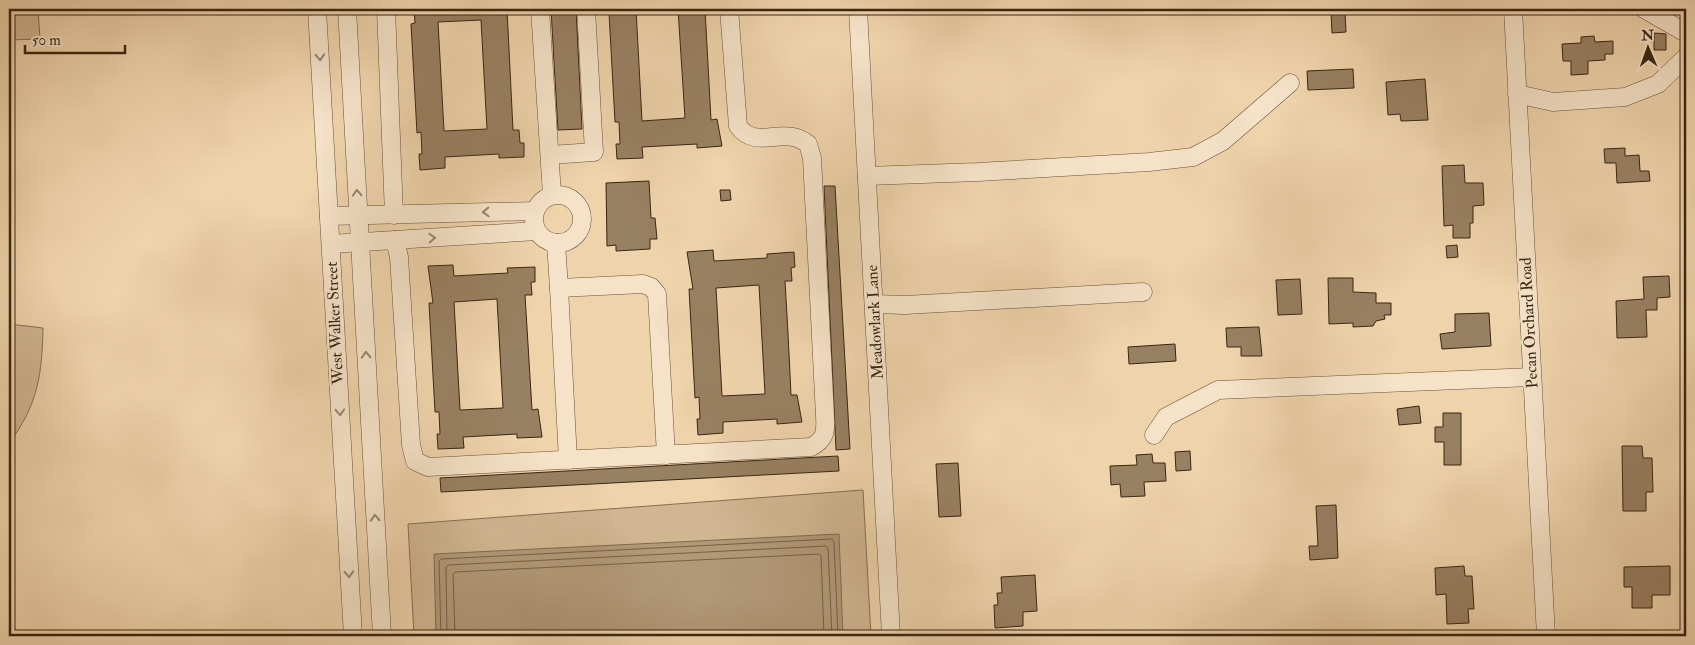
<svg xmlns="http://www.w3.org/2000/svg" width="1695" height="645" viewBox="0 0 1695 645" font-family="'IM FELL Double Pica',serif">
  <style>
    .green { fill: #d0b691; stroke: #856e52 }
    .water { fill: #b19877; stroke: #816a4f }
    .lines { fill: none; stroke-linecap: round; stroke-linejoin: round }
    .shore { stroke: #765f45; stroke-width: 1 }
    .building { fill: #988062; stroke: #3a2613; fill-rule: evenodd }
    .minor-casing { stroke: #675139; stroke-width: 19 }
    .minor { stroke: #f5e2c8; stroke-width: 18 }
    .oneway { stroke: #98846e }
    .labels { text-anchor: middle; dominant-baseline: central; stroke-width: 4.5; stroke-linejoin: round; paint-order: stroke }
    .street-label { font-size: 16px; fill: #3a2613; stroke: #f5e2c8 }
  </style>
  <rect width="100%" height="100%" fill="#efd3ab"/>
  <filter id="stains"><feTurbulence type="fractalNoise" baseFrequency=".004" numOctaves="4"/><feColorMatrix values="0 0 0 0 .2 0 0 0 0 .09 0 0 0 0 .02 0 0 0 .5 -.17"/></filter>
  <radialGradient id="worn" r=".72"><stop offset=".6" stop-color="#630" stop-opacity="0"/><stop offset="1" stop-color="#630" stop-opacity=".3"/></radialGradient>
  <g class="green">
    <polygon points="9,9 38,9 40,39 9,40"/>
    <path d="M 9,324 L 43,328 C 42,374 38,405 9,443 Z"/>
    <polygon points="863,490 871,636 414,636 408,524"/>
  </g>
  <polygon class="water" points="839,534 843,636 436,636 434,554"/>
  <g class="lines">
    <g class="shore">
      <polyline points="441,636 439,561 441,559 832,539 834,542 838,636"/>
      <polyline points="447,636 446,567 448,565 826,546 828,548 832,636"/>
      <polyline points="455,636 453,574 455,572 819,554 821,556 824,636"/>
    </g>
  </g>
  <g class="building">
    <path d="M 414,9 L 507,9 L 513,130 L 519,130 L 520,143 L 524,143 L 524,157 L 499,158 L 499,154 L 445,157 L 445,168 L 420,170 L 419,154 L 422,154 L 421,132 L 417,133 L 411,24 L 415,23 ZM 481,20 L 487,129 L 444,131 L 438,22 Z"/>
    <polygon points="551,9 576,9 582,129 558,130"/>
    <polygon points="612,9 636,9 642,121 685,118 678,9 705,9 711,120 717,119 722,146 697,148 697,144 642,147 643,158 617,159 616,144 620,144 619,122 615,122 609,13 612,13"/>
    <polygon points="1345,12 1346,32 1332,33 1331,13"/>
    <polygon points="1654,33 1666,34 1666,50 1654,50"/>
    <polygon points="1594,36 1595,42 1613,41 1613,54 1605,54 1605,60 1588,61 1588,74 1571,75 1571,61 1563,61 1562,44 1581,43 1581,37"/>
    <polygon points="1353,69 1354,88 1308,90 1307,71"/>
    <polygon points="1425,79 1428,120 1401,121 1400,114 1388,115 1386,82"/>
    <polygon points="1625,148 1625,156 1639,155 1640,171 1649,171 1650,181 1617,183 1616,163 1605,163 1604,149"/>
    <polygon points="1464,165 1465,183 1483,183 1484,205 1473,206 1473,223 1470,223 1470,238 1453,238 1453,225 1444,226 1442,166"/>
    <polygon points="649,181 651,218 655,218 657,239 650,239 650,249 616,251 616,245 607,246 606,183"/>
    <polygon points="824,186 835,186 850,449 836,450"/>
    <polygon points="720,190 730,190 731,200 721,201"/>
    <polygon points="1457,245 1458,257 1447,258 1446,246"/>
    <path d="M 713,250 L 714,261 L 767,258 L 767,254 L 794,252 L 795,267 L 791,268 L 792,281 L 785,281 L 788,333 L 791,395 L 797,395 L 802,422 L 777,424 L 777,419 L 723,422 L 723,433 L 698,435 L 697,419 L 700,419 L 699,397 L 695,398 L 689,289 L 693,289 L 687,252 ZM 759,285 L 765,394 L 722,396 L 716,288 Z"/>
    <path d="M 453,265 L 454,276 L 508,273 L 507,268 L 535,267 L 535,282 L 531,282 L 532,295 L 525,295 L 532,410 L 538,409 L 542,437 L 517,438 L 517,434 L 463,437 L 464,448 L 438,449 L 437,434 L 440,434 L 439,412 L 435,412 L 429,303 L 433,303 L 428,266 ZM 497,299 L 503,408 L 460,410 L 454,302 Z"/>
    <polygon points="1669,276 1670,297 1657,298 1657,310 1646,310 1647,337 1617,338 1616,301 1644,299 1643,277"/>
    <polygon points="1328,278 1353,278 1353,292 1376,293 1376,303 1391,303 1391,315 1384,315 1385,319 1376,321 1373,326 1353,327 1353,323 1329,324"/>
    <polygon points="1300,279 1302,314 1278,315 1276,280"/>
    <polygon points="1489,313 1491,346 1442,349 1440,334 1455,332 1455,314"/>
    <polygon points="1259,327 1262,356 1241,356 1241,347 1227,347 1226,328"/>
    <polygon points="1175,344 1176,361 1129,364 1128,347"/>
    <polygon points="1419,406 1421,423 1399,425 1397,409"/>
    <polygon points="1443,413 1461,413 1461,465 1444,465 1444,442 1435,442 1435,427 1443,427"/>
    <polygon points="1622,446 1642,446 1643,458 1652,458 1653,492 1646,492 1646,511 1623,511"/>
    <polygon points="1190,451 1191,470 1176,471 1175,452"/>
    <polygon points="1152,454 1153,463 1165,463 1166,481 1144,482 1145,496 1121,497 1120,484 1111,485 1110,466 1137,465 1136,455"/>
    <polygon points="838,456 839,471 441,492 440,478"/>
    <polygon points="958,463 961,516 939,517 936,464"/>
    <polygon points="1336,505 1338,558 1310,560 1309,546 1318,546 1316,506"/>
    <polygon points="1464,566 1465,576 1472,576 1474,609 1468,609 1469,623 1447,624 1446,594 1436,595 1435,568"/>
    <polygon points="1670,566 1670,595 1652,595 1652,608 1632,608 1632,587 1624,587 1624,567"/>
    <polygon points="1035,575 1037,611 1023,612 1023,626 995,628 994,605 998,605 997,593 1002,593 1001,577"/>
  </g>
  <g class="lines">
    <g class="minor-casing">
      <g id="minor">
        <polyline points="317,9 353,636"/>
        <polyline points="347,9 382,636"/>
        <polyline points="386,9 394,215"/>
        <polyline points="540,9 552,195"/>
        <polyline points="858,9 891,636"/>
        <polyline points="1513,9 1546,636"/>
        <polyline points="1644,9 1686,33"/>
        <polyline points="1517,94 1553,102 1625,97 1658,84 1686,57"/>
        <polyline points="550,155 594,152 586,9"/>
        <polyline points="867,176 978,172 1149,162 1193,157 1223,141 1290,83"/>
        <circle cx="558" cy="219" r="24"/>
        <polyline points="329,216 535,211"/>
        <path d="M 395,240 L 399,257 L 411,445 L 415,461 L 428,467 L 811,447 C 825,440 826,432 825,416 L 812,158 L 808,144 C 805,142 801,139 797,138 C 776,131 754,148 738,126 L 729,9"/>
        <polyline points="556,243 559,288 643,284 651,287 657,294 666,455"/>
        <polyline points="331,244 537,231"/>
        <polyline points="559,288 568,460"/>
        <polyline points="874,304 905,305 1143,292"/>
        <polyline points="1154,435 1166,417 1218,390 1532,377"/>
      </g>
    </g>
    <use href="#minor" class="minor"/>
  </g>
  <defs><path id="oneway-chevron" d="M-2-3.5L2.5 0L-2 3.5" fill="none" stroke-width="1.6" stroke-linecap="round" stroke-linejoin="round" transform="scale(1.25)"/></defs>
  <g class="oneway">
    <use href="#oneway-chevron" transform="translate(320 57) rotate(87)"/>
    <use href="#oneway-chevron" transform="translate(357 193) rotate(-93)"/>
    <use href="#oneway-chevron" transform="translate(486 212) rotate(178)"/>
    <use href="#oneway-chevron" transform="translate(432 238) rotate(-3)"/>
    <use href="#oneway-chevron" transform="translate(366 355) rotate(-93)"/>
    <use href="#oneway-chevron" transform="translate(340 412) rotate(87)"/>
    <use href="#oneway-chevron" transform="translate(375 518) rotate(-93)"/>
    <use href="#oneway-chevron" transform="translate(349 574) rotate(87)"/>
  </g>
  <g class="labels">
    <g class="street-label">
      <text transform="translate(875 322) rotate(-93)">Meadowlark Lane</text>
      <text transform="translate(335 323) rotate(-93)">West Walker Street</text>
      <text transform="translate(1529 323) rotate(-93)">Pecan Orchard Road</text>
    </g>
  </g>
  <rect width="1695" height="645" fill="none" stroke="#efd3ab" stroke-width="30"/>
  <rect x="10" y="10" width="1675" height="625" fill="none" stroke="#3a2613" stroke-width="2.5"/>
  <rect x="15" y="15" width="1665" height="615" fill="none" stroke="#3a2613"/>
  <g transform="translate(1648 48) rotate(358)" stroke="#f5e2c8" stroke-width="4" paint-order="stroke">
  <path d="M0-4L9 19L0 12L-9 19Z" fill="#3a2613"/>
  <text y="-8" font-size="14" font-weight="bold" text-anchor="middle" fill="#3a2613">N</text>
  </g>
  <path d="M25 45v8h100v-8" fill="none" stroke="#3a2613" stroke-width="2.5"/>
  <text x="32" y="45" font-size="15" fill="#3a2613" stroke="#f5e2c8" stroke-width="4" paint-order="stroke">50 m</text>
  <rect width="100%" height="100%" filter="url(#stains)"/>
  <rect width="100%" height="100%" fill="url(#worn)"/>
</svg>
